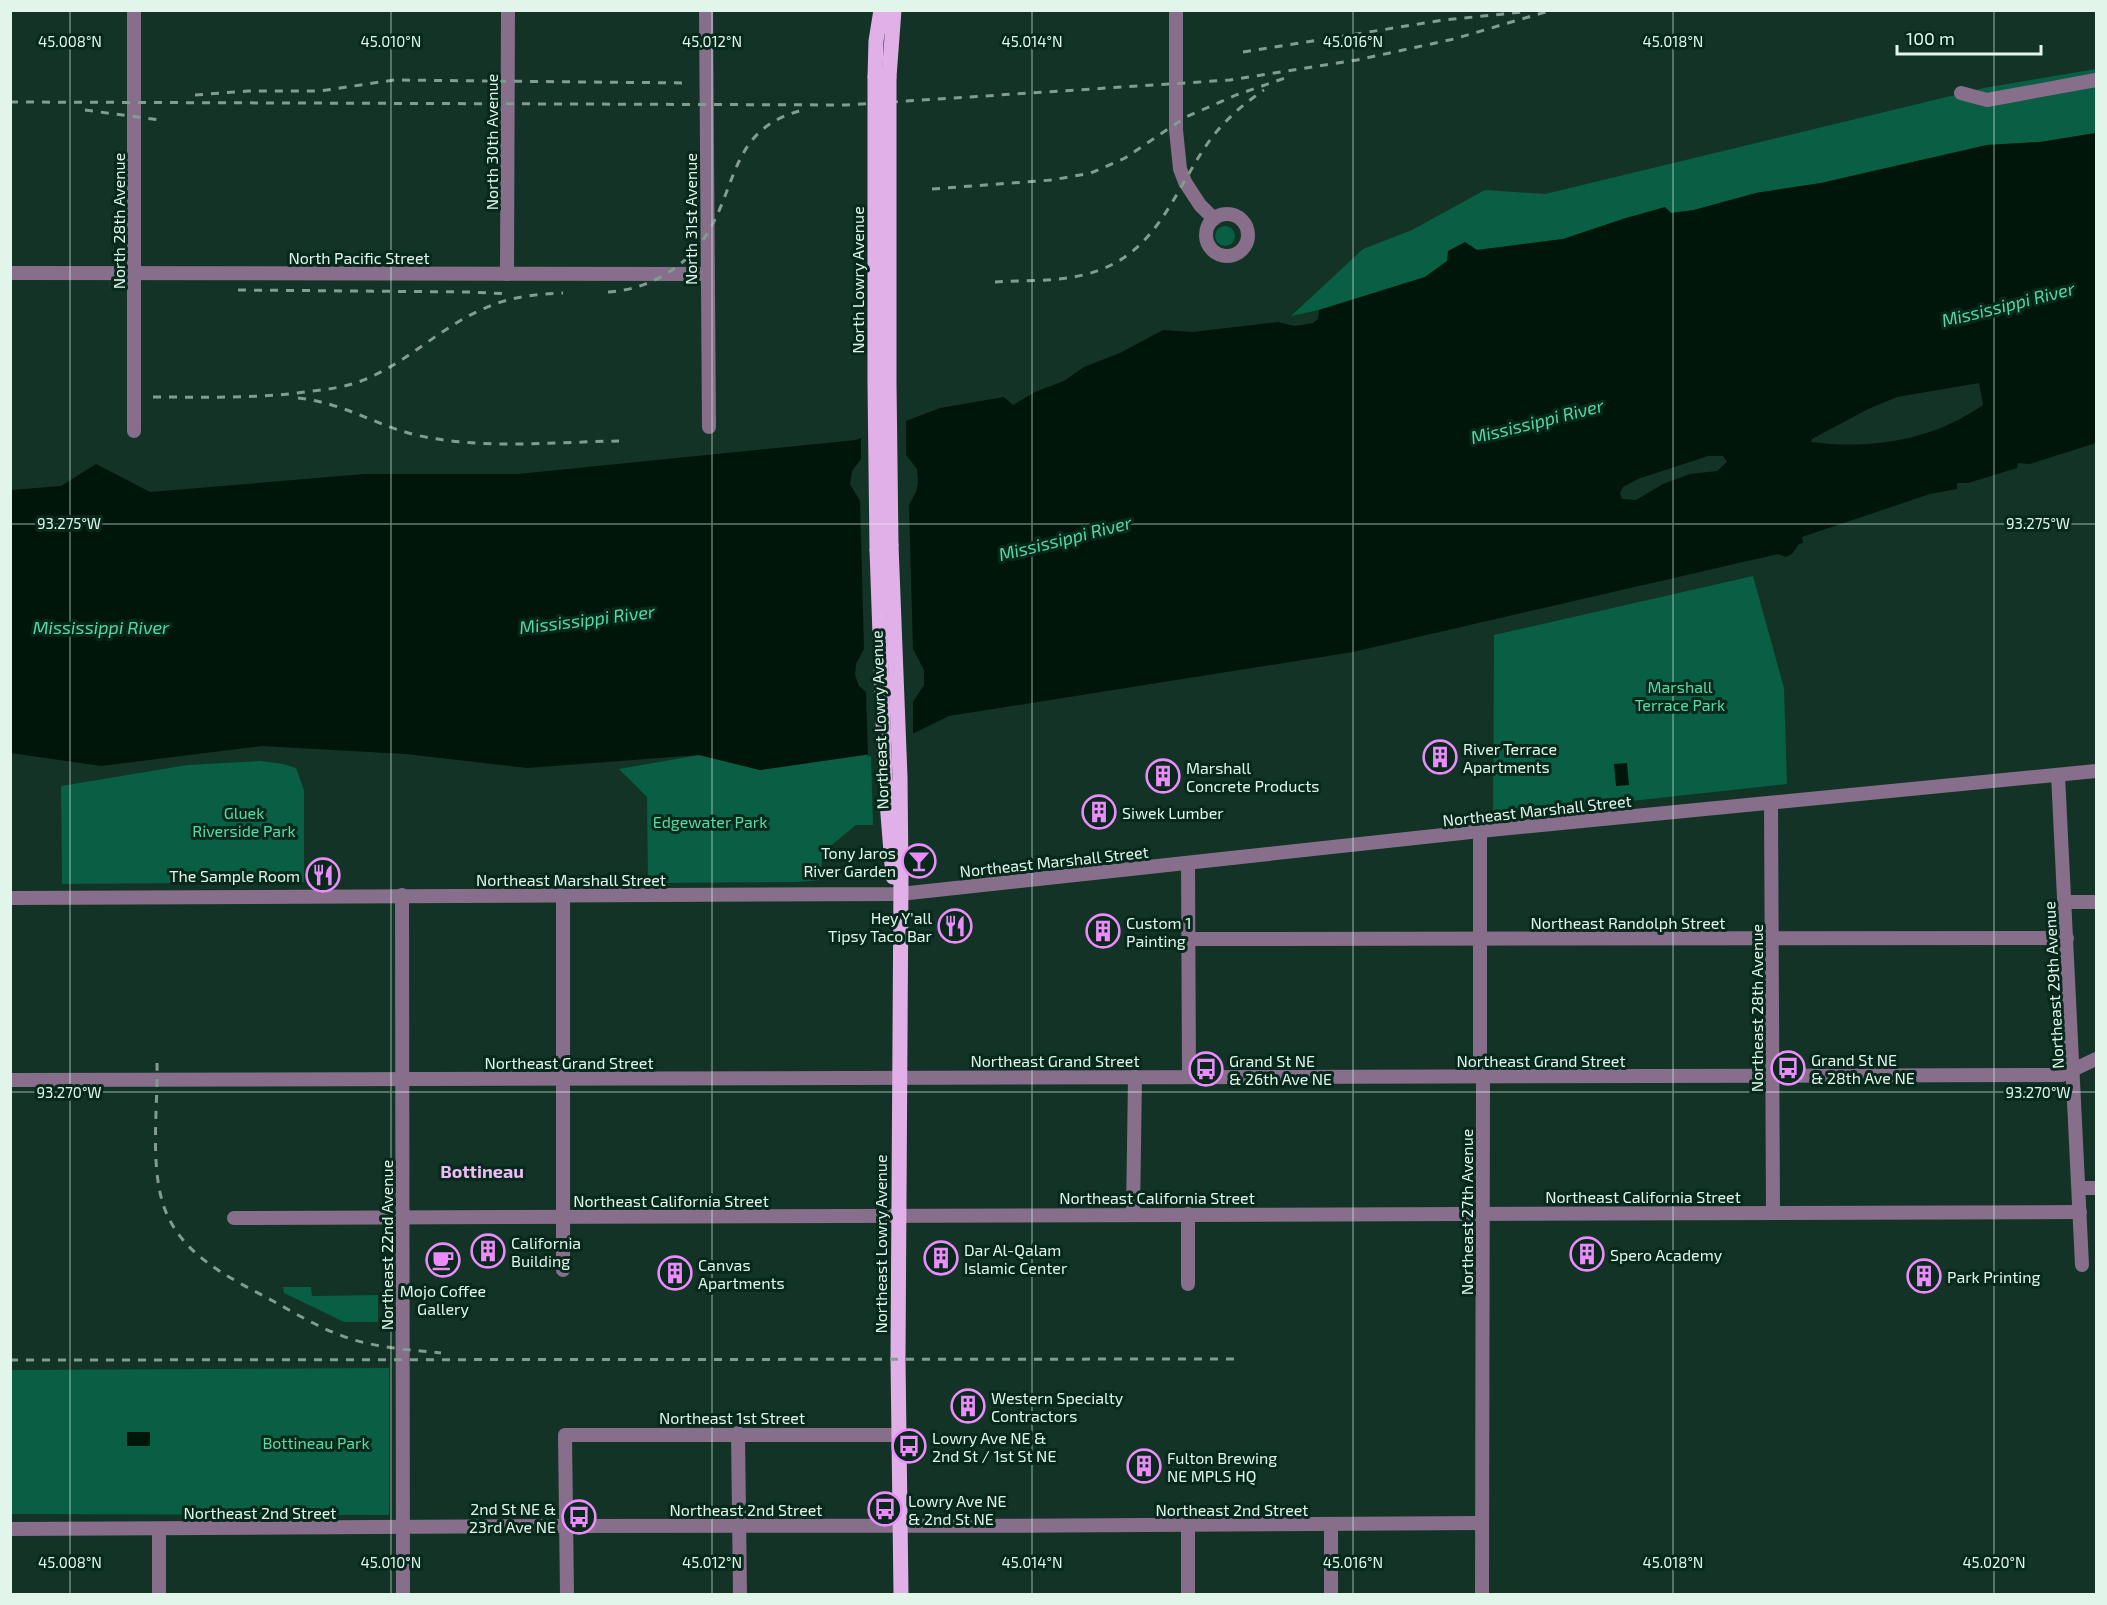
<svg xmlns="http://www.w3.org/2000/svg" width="2107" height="1605" viewBox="0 0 2107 1605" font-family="'Exo 2',sans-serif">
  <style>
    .green { fill: #085f43 }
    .water { fill: #00160b; fill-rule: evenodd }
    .pier { fill: #123326 }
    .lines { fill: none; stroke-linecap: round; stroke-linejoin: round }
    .minor { stroke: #876e8a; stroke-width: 14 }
    .major { stroke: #e2b0e9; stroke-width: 15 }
    .rail { stroke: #829c90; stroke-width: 3; stroke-dasharray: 8 8; stroke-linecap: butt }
    .major-bridge { stroke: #e2b0e9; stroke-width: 15 }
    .ticks { fill: none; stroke: #e2f5eb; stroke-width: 1.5; stroke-opacity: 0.45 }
    .labels { text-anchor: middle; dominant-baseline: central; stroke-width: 6; stroke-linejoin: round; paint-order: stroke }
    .street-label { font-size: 16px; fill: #e2f5eb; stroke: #07291c }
    .park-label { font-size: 16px; fill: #56dda7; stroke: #07291c }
    .poi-label { font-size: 16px; fill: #e2f5eb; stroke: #07291c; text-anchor: start }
    .water-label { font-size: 18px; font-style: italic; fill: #53daa5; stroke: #07291c }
    .neighbourhood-label { font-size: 18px; font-weight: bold; fill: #f0bbf7; stroke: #07291c }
    .ticks-label { font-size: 15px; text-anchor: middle; fill: #e2f5eb; stroke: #07291c; stroke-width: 6; stroke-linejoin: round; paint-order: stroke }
  </style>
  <rect width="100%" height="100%" fill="#123326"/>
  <g class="green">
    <polygon points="2096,69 2096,133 2040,142 1987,145 1821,183 1756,193 1694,210 1671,213 1665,208 1626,218 1563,239 1477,250 1447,261 1425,277 1319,310 1291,316 1363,249 1412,230 1485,190 1545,194 1984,88"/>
    <circle cx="1225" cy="236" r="10"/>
    <polygon points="1753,576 1784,688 1787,784 1493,816 1494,635"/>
    <polygon points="871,754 873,825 856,825 822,853 821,880 797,882 648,883 647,797 619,769 699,755 760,770"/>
    <polygon points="260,761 283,764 296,768 304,790 304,882 62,884 61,786 187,765"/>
    <polygon points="283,1287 311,1287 312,1296 378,1295 378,1322 344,1322 284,1293"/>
    <polygon points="389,1368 389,1515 11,1514 11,1370"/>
  </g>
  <g class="water">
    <path d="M 2096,133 L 2096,443 L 2030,464 L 2018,463 L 2017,468 L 1968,483 L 1957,483 L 1957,489 L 1930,494 L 1802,537 L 1803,543 L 1799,544 L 1792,554 L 1786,557 L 1778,554 L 1353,652 L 949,716 L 871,754 L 760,770 L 699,755 L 527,768 L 406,754 L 262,746 L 101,766 L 11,753 L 11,490 L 61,486 L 96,464 L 150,492 L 365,474 L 518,474 L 856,440 L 940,408 L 1004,397 L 1013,405 L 1035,392 L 1064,381 L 1084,367 L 1120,353 L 1163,330 L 1192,332 L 1278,322 L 1295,326 L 1313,323 L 1318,319 L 1319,310 L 1425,277 L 1447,261 L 1448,251 L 1465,242 L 1477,250 L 1563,239 L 1626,218 L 1665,207 L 1671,213 L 1694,210 L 1756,193 L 1821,183 L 1987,145 L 2040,142 ZM 1979,383 L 1983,405 C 1933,440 1872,450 1811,442 L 1812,439 L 1868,409 L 1897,397 ZM 1708,456 L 1723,456 L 1727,462 L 1717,471 L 1690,474 L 1663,484 L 1636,500 L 1622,499 L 1620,493 L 1623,487 L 1638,479 Z"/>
    <polygon points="1627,763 1629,785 1616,786 1614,764"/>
    <rect x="127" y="1432" width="23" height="14"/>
  </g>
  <polygon class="pier" points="906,418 906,455 917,469 918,483 916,492 909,505 913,649 924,670 924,685 913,702 913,737 868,757 866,692 859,686 855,675 856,664 864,649 860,501 850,484 852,471 861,459 861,435"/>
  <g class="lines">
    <g class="minor">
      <polyline points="706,10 709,427"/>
      <polyline points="1176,10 1176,130 1180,169 1185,182 1200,205 1214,219"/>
      <polyline points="1961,93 1987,100 2096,80"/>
      <circle cx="1227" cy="235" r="21"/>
      <polyline points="10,273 707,274"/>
      <polyline points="507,274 508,10"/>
      <polyline points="134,431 134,10"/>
      <polyline points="2058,775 2082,1265"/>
      <polyline points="1771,804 1773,1212"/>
      <polyline points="1480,831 1480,1062 1483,1076 1482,1594"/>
      <polyline points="1188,863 1189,1076"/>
      <polyline points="402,895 403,1594"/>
      <polyline points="563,896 563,1270"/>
      <polyline points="10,898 900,894 1480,831 2096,771"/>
      <polyline points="2065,902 2096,902"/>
      <polyline points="1188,939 2067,938"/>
      <polyline points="10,1080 2062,1075 2096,1059"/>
      <polyline points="2079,1188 2096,1188"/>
      <polyline points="1133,1214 1135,1077"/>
      <polyline points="1188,1214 1188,1284"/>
      <polyline points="234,1218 2080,1212"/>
      <polyline points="738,1433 740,1594"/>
      <polyline points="1331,1524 1331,1594"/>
      <path d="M 10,1529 C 195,1529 380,1526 565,1526 C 871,1526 1176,1526 1482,1523"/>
      <polyline points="159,1529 159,1594"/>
      <polyline points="567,1594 565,1435 898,1435"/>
      <polyline points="1188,1594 1188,1526"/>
    </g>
    <g class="major">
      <polyline points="875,77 876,41 881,10"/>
      <polyline points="889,77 894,10"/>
      <polyline points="891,545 900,777 901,876 898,1359 901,1594"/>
      <polyline points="877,550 885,777 893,877"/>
    </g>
    <g class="rail">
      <polyline points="1243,52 1444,20 1523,12"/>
      <polyline points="195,95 248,91 320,91 394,80 687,83"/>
      <polyline points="10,102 846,105 1230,80 1357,60 1417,47 1454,39 1552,10"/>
      <polyline points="85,110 160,120"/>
      <polyline points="932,189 1052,180 1091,173 1125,158 1186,117 1236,95 1285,78"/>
      <path d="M 995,282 C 1025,280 1058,282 1087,274 C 1157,256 1173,192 1210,140 C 1225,120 1243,104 1264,90"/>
      <polyline points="238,290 469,292 510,294"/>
      <path d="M 608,292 C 647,290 686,268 707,234 C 739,182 731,126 807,109"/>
      <path d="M 153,397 C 206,397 259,399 312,391 C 329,389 346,387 361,381 C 406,364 439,328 483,309 C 508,297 535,294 563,293"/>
      <path d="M 298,398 C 344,403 375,425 416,435 C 481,450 552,442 619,441"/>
      <path d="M 157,1063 C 158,1106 150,1162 163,1204 C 180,1256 229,1277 273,1301 C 298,1315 323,1330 351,1339 C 380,1348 411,1350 441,1353"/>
      <polyline points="10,1360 1240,1359"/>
    </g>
    <g class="major-bridge">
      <polyline points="875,77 875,384 877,550"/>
      <polyline points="889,77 889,383 891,545"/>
    </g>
  </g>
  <path class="ticks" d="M 70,10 L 70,1594M 391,10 L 391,1594M 712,10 L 712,1594M 1032,10 L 1032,1594M 1353,10 L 1353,1594M 1673,10 L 1673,1594M 1994,10 L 1994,1594M 10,524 L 2096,524M 10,1092 L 2096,1092"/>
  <defs>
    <g id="building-ring" transform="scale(1.725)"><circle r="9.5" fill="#07291c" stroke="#ec8cfa" stroke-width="1.5"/><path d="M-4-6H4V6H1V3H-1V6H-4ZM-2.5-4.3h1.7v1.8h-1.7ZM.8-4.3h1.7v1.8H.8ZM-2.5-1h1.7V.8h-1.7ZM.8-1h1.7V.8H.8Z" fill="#ec8cfa"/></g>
    <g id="bar-ring" transform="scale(1.725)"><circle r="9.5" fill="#07291c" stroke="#ec8cfa" stroke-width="1.5"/><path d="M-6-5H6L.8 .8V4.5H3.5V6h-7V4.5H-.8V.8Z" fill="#ec8cfa"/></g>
    <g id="restaurant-ring" transform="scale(1.725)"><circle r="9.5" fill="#07291c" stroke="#ec8cfa" stroke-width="1.5"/><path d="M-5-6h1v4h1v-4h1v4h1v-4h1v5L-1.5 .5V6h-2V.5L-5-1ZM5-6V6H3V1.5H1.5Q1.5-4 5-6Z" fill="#ec8cfa"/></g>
    <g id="bus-ring" transform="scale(1.725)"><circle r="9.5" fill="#07291c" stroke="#ec8cfa" stroke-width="1.5"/><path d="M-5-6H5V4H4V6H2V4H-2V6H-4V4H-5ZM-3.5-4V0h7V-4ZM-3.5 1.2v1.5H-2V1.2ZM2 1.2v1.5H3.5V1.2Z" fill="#ec8cfa"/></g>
    <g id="cafe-ring" transform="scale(1.725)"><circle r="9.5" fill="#07291c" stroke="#ec8cfa" stroke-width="1.5"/><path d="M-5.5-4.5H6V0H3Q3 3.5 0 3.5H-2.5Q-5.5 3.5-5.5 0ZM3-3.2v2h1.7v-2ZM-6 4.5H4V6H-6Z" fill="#ec8cfa"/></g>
  </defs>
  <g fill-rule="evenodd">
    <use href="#building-ring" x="1440" y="757"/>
    <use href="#building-ring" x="1163" y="776"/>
    <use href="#building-ring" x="1099" y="812"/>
    <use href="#bar-ring" x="919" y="861"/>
    <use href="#restaurant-ring" x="323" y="875"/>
    <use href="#restaurant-ring" x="955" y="926"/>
    <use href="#building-ring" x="1103" y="931"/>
    <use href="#bus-ring" x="1788" y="1068"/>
    <use href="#bus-ring" x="1206" y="1069"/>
    <use href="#building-ring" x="488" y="1251"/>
    <use href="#building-ring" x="1587" y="1254"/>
    <use href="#building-ring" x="941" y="1258"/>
    <use href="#cafe-ring" x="443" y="1260"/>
    <use href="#building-ring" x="675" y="1273"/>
    <use href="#building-ring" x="1924" y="1276"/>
    <use href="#building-ring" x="968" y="1406"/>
    <use href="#bus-ring" x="909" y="1446"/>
    <use href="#building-ring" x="1144" y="1466"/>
    <use href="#bus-ring" x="885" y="1509"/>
    <use href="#bus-ring" x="579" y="1517"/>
  </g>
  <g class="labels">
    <g class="street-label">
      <text transform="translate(491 142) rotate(-90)">North 30th Avenue</text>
      <text transform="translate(690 219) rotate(-90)">North 31st Avenue</text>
      <text transform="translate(118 221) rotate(-90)">North 28th Avenue</text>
      <text x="359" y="257">North Pacific Street</text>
      <text transform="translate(857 280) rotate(-90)">North Lowry Avenue</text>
      <text transform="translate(879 720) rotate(-92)">Northeast Lowry Avenue</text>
      <text transform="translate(1537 810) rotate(-6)">Northeast Marshall Street</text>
      <text transform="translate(1054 861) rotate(-6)">Northeast Marshall Street</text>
      <text x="571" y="879">Northeast Marshall Street</text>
      <text x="1628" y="922">Northeast Randolph Street</text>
      <text transform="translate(2053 985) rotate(-93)">Northeast 29th Avenue</text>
      <text transform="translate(1756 1008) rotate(-90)">Northeast 28th Avenue</text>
      <text x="1055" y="1060">Northeast Grand Street</text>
      <text x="1541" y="1060">Northeast Grand Street</text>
      <text x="569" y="1062">Northeast Grand Street</text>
      <text x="1643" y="1196">Northeast California Street</text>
      <text x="1157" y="1197">Northeast California Street</text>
      <text x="671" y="1200">Northeast California Street</text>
      <text transform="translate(1466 1212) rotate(-90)">Northeast 27th Avenue</text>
      <text transform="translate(880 1244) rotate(-90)">Northeast Lowry Avenue</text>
      <text transform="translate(386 1245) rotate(-90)">Northeast 22nd Avenue</text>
      <text x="732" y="1417">Northeast 1st Street</text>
      <text x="746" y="1509">Northeast 2nd Street</text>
      <text x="1232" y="1509">Northeast 2nd Street</text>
      <text x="260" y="1512">Northeast 2nd Street</text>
    </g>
    <g class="park-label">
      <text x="1680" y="686">Marshall<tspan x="1680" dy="18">Terrace Park</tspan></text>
      <text x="244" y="812">Gluek<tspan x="244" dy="18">Riverside Park</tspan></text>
      <text x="710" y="821">Edgewater Park</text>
      <text x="316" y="1442">Bottineau Park</text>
    </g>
    <g class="poi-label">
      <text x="1463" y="748">River Terrace<tspan x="1463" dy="18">Apartments</tspan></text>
      <text x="1186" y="767">Marshall<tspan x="1186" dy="18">Concrete Products</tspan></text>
      <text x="1122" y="812">Siwek Lumber</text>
      <text x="896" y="852" text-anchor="end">Tony Jaros<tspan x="896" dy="18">River Garden</tspan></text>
      <text x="300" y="875" text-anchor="end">The Sample Room</text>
      <text x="932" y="917" text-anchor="end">Hey Y'all<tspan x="932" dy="18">Tipsy Taco Bar</tspan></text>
      <text x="1126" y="922">Custom 1<tspan x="1126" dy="18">Painting</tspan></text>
      <text x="1811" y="1059">Grand St NE<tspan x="1811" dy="18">&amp; 28th Ave NE</tspan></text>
      <text x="1229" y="1060">Grand St NE<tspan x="1229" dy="18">&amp; 26th Ave NE</tspan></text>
      <text x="511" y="1242">California<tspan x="511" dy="18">Building</tspan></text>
      <text x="964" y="1249">Dar Al-Qalam<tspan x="964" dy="18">Islamic Center</tspan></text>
      <text x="1610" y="1254">Spero Academy</text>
      <text x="698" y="1264">Canvas<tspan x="698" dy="18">Apartments</tspan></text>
      <text x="1947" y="1276">Park Printing</text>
      <text x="443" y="1290" text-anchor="middle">Mojo Coffee<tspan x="443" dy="18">Gallery</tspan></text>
      <text x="991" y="1397">Western Specialty<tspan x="991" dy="18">Contractors</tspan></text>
      <text x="932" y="1437">Lowry Ave NE &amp;<tspan x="932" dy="18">2nd St / 1st St NE</tspan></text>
      <text x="1167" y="1457">Fulton Brewing<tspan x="1167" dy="18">NE MPLS HQ</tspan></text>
      <text x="908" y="1500">Lowry Ave NE<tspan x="908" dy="18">&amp; 2nd St NE</tspan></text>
      <text x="556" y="1508" text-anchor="end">2nd St NE &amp;<tspan x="556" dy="18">23rd Ave NE</tspan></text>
    </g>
    <g class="water-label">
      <text transform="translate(2008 304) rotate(-14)">Mississippi River</text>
      <text transform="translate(1537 421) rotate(-14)">Mississippi River</text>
      <text transform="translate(1065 538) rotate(-14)">Mississippi River</text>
      <text transform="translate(587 619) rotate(-7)">Mississippi River</text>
      <text x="101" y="627">Mississippi River</text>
    </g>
    <g class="neighbourhood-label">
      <text x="482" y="1171">Bottineau</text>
    </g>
  </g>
  <g class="ticks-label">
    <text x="70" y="47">45.008°N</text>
    <text x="391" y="47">45.010°N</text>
    <text x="712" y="47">45.012°N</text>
    <text x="1032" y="47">45.014°N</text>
    <text x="1353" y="47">45.016°N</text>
    <text x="1673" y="47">45.018°N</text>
    <text x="2038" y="529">93.275°W</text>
    <text x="69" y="529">93.275°W</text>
    <text x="2038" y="1098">93.270°W</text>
    <text x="69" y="1098">93.270°W</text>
    <text x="70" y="1568">45.008°N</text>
    <text x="391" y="1568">45.010°N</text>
    <text x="712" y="1568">45.012°N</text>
    <text x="1032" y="1568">45.014°N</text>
    <text x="1353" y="1568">45.016°N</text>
    <text x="1673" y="1568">45.018°N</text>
    <text x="1994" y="1568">45.020°N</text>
  </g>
  <rect width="2107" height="1605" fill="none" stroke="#e2f5eb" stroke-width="24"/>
  <path d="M1897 45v9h144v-9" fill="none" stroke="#e2f5eb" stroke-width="3"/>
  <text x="1906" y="45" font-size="18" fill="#e2f5eb" stroke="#07291c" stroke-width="4.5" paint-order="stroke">100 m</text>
</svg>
